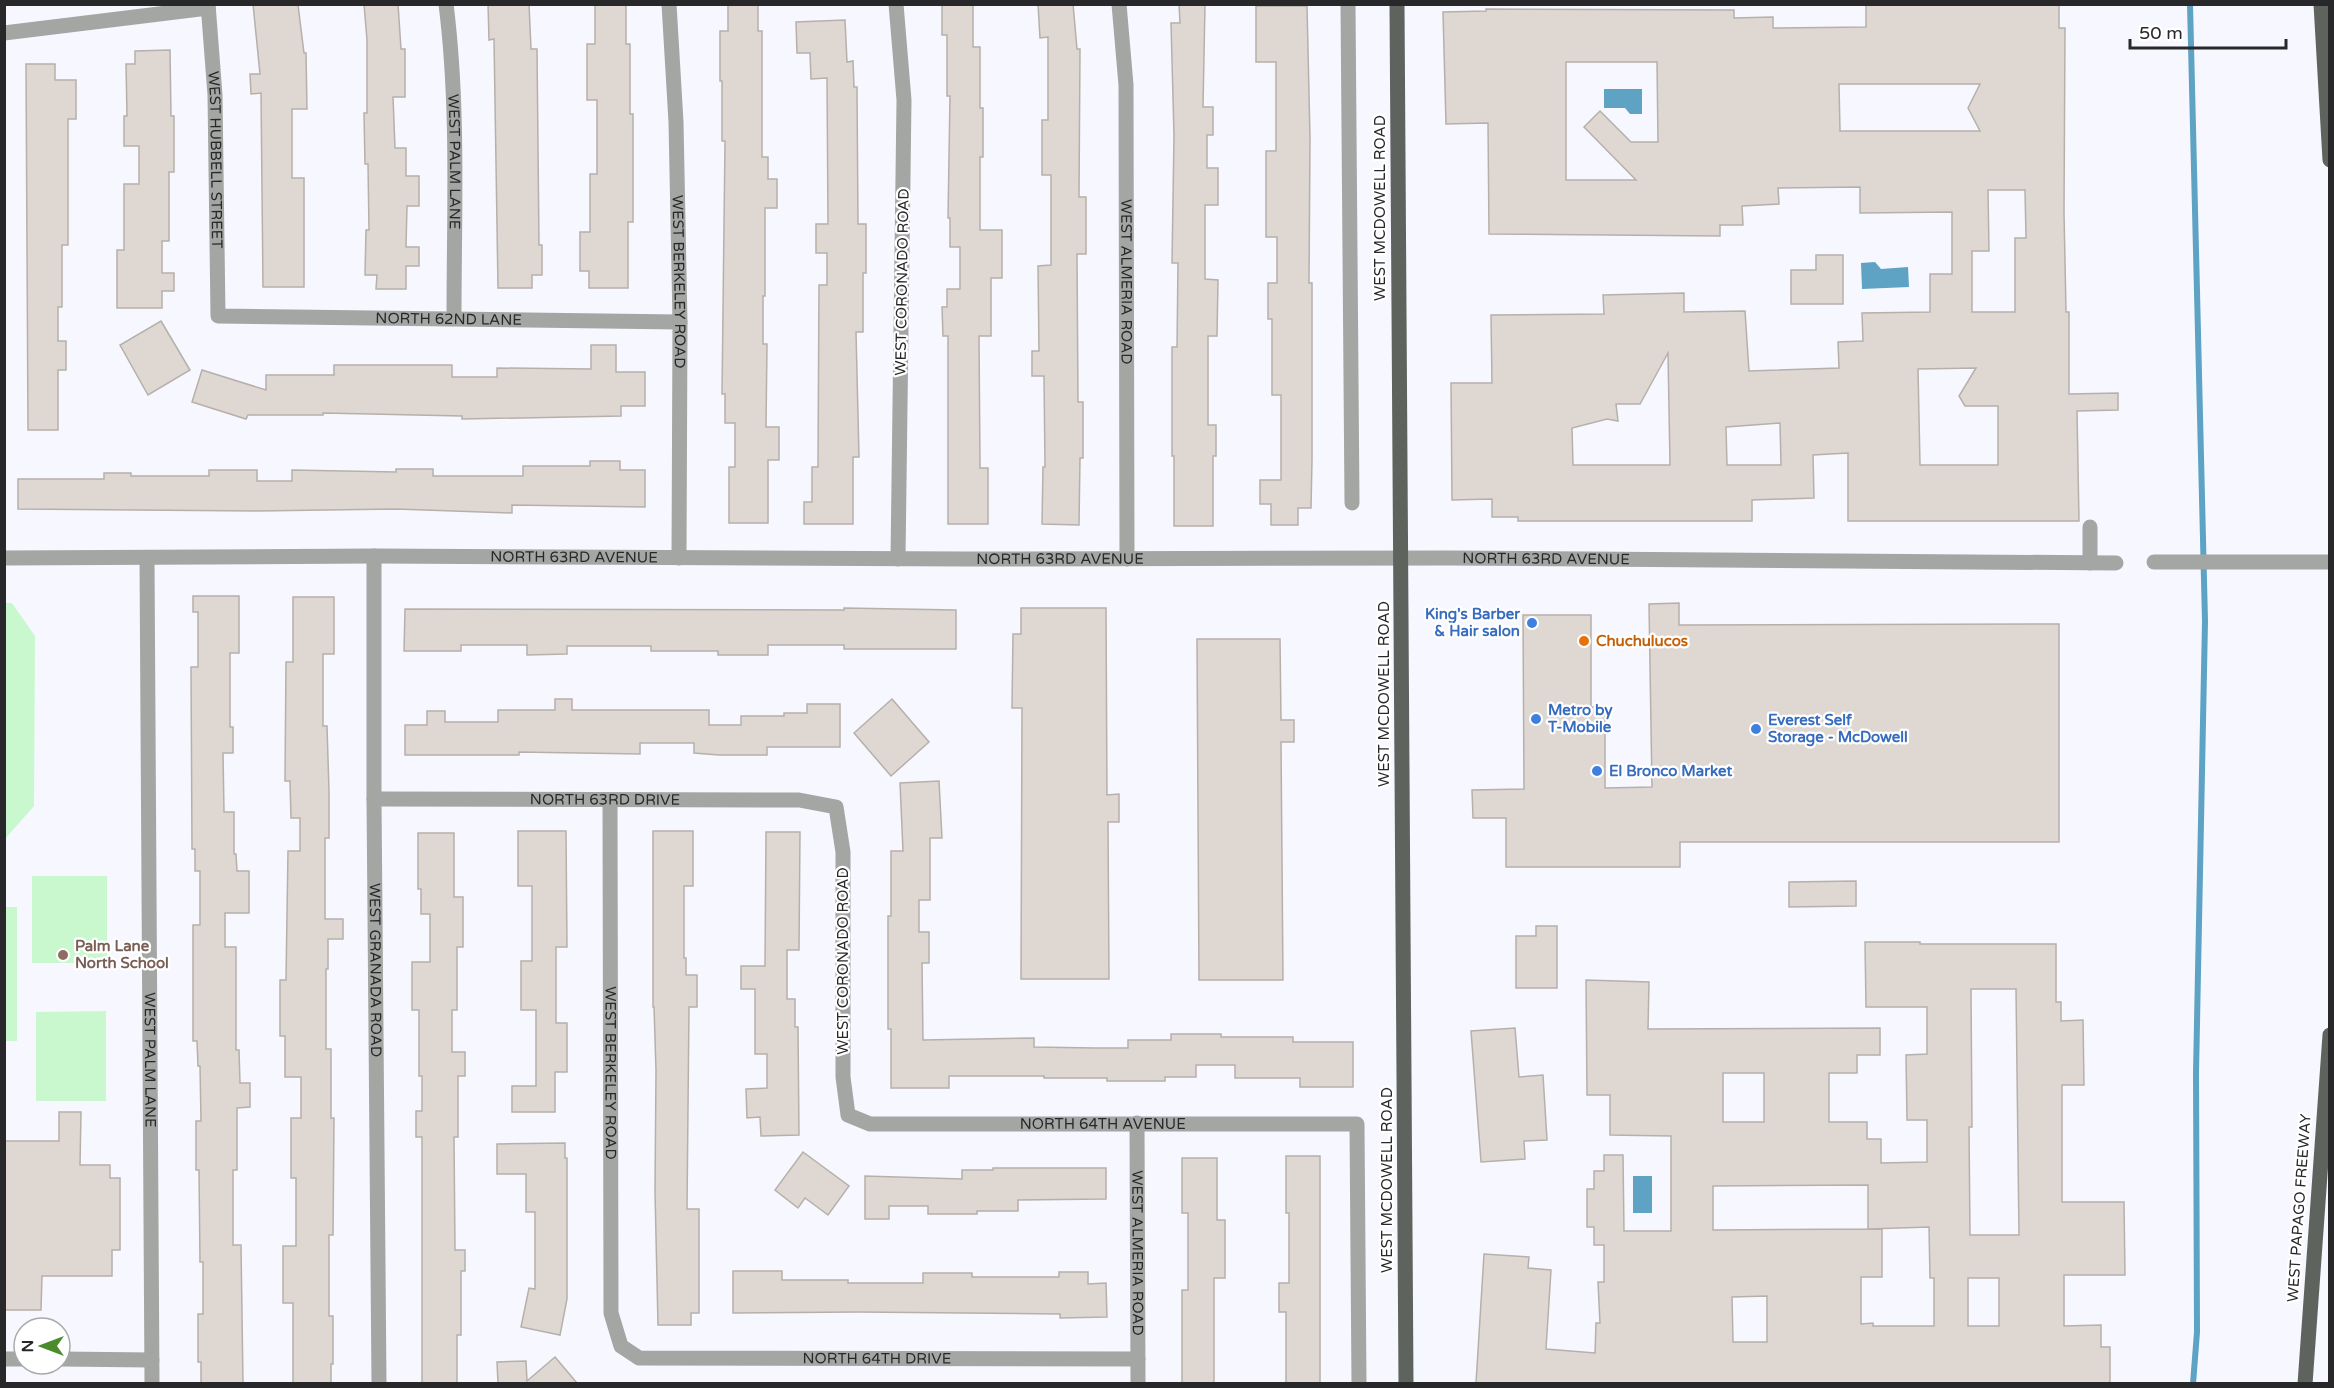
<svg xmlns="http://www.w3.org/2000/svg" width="2334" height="1388" viewBox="0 0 2334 1388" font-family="'Varela Round',sans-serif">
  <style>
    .green { fill: #c9f8ce }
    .water { fill: #5ea2c4 }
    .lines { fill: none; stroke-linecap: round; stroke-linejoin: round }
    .stream { stroke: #5ea2c4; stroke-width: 6 }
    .building { fill: #dfd8d2; stroke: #b6b0aa; stroke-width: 1.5; fill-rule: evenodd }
    .minor { stroke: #a4a6a3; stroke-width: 15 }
    .major { stroke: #5f635e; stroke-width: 15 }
    .shop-dot { fill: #3f7fe0; stroke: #fff; stroke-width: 2 }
    .food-dot { fill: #e8710a; stroke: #fff; stroke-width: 2 }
    .education-dot { fill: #8d6e63; stroke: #fff; stroke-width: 2 }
    .labels { text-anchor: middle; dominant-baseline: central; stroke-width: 4.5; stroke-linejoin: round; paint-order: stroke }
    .street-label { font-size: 15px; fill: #28282b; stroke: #fff }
    .shop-label { font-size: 15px; font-weight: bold; fill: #366cbe; stroke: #fff; text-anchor: start }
    .food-label { font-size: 15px; font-weight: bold; fill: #c56008; stroke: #fff; text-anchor: start }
    .education-label { font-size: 15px; font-weight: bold; fill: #785e54; stroke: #fff; text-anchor: start }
  </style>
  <rect width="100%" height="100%" fill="#f7f7ff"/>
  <g class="green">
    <polygon points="4,603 12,603 35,636 34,806 5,839"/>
    <rect x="32" y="876" width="75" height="87"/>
    <polygon points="4,907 17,907 17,1041 5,1041"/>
    <polygon points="106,1011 106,1101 36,1101 36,1012"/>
  </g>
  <g class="water">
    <polygon points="1604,89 1642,89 1642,114 1630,114 1625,108 1604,108"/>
    <polygon points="1875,262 1881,269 1908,267 1909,287 1862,289 1861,263"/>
    <rect x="1633" y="1176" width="19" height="37"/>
  </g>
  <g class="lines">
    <polyline class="stream" points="2190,4 2205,621 2196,1073 2197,1332 2193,1384"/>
  </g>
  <g class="building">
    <polygon points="253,4 298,5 304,53 306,53 307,109 292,109 292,178 304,178 304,287 263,287 261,93 251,94 250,74 260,74"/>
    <polygon points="364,4 398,4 401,49 405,49 405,97 393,97 395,148 406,148 406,176 419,176 419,206 407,206 406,247 419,247 419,266 406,266 406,289 376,289 377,275 365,275 366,230 369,230 368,164 365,164 364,113 367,113 367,40"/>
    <polygon points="488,4 529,4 531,49 537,49 539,245 542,245 542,275 532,275 532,288 498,288 494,39 489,40"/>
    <polygon points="595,4 626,4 626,44 630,44 630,114 633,114 633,222 628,222 628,288 589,288 589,271 580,271 580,232 590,232 590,174 597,174 597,100 587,100 587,44 595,44"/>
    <polygon points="728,4 758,4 758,31 762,31 762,157 768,157 768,179 777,179 777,208 765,208 765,296 763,296 763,344 767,344 766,427 779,427 779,460 768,460 768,523 729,523 729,467 735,467 735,423 725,423 725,394 722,394 725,141 722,141 722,81 720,81 720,31 728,31"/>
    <polygon points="942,4 973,4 973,47 980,47 980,108 983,108 983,157 980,157 980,230 1002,230 1002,278 991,278 991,336 979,336 980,468 988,468 988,524 948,524 948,336 943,336 942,307 947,307 947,289 960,289 960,247 950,247 950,218 948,218 950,96 947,96 947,35 942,35"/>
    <polygon points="1038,4 1073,4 1077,49 1080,49 1079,197 1086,197 1086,254 1077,254 1078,402 1083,402 1083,458 1080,458 1079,525 1042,524 1043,467 1045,467 1044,376 1032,376 1032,351 1039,351 1038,266 1051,265 1051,175 1042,175 1042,120 1048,120 1048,37 1040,38"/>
    <polygon points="1179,4 1205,4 1203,107 1213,107 1213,135 1207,135 1207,168 1218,168 1218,205 1205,205 1205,279 1218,280 1217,336 1208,336 1208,425 1216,425 1216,456 1213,456 1213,526 1174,526 1174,456 1172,456 1172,347 1177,347 1178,263 1172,263 1174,135 1171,23 1180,23"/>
    <path d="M 1866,4 L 2059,4 L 2059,28 L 2065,28 L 2064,212 L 2066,312 L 2069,312 L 2069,394 L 2118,393 L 2118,410 L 2077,411 L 2079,521 L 1848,521 L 1848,453 L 1813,455 L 1814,498 L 1752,500 L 1752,521 L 1518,521 L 1518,517 L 1492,517 L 1492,499 L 1452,500 L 1451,383 L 1492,383 L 1491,315 L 1604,314 L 1603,295 L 1684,293 L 1684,312 L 1745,311 L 1749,371 L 1839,368 L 1838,342 L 1863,341 L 1862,313 L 1930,312 L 1930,274 L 1952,274 L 1952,212 L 1860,213 L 1860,187 L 1778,188 L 1779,204 L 1742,206 L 1743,225 L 1720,225 L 1720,236 L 1489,234 L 1488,123 L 1446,124 L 1443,12 L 1486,11 L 1486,9 L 1734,10 L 1734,18 L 1773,17 L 1773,28 L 1866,27 ZM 1566,62 L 1657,62 L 1658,142 L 1631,142 L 1600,111 L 1584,127 L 1636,180 L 1566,180 ZM 1839,84 L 1980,84 L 1968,108 L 1980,131 L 1840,131 ZM 1988,190 L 2025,190 L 2026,238 L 2015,238 L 2015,312 L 1972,312 L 1972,251 L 1989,251 ZM 1668,353 L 1670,465 L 1573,465 L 1572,428 L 1607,419 L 1618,421 L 1616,404 L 1640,404 ZM 1976,368 L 1959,396 L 1965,406 L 1998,406 L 1998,465 L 1920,465 L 1918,369 ZM 1780,423 L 1781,465 L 1727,465 L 1726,427 Z"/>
    <polygon points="1256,6 1307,6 1310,138 1309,283 1312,283 1312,460 1311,508 1298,508 1298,525 1271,525 1271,504 1260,504 1260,480 1281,480 1281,395 1272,395 1272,319 1268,319 1268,283 1277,283 1277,237 1266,237 1266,151 1276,151 1276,62 1256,62"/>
    <polygon points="845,20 847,62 853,61 854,87 857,87 858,224 866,224 866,273 863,273 863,332 856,332 859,457 853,457 853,524 804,524 804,502 812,502 812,467 818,467 819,285 827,285 827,253 816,253 816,224 828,224 827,78 811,79 810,53 797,53 796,22"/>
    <polygon points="170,50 171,116 174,116 174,172 169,172 169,241 162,241 162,273 174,273 174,291 162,291 162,308 117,308 117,250 124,250 124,184 139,184 139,146 124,146 124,116 127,116 126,64 135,64 135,51"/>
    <polygon points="26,64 55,64 55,80 76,80 76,119 68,119 68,245 62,245 62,307 58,307 58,341 66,341 66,370 58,370 58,430 28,430"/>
    <polygon points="1816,255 1843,255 1843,304 1791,304 1791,270 1816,270"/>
    <polygon points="161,321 190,370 148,395 120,345"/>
    <polygon points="591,345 616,345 616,372 645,372 645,406 621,406 621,416 462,419 462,416 323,413 323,415 248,415 246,419 192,402 202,370 266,390 266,375 334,375 334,365 452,365 452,377 497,377 497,368 591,369"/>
    <polygon points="590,461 620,461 620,470 645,470 645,507 512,505 512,513 396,509 257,511 18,509 18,479 104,479 104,473 131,473 131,476 209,476 209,470 257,470 257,481 292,481 292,470 396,472 396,469 433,469 433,476 523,476 523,466 590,466"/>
    <polygon points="193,596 239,596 239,653 230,653 230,727 233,727 233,753 223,753 224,812 234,812 234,854 236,854 237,871 249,871 249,913 225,913 225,947 236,947 236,1050 239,1050 240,1083 250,1083 250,1107 237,1108 237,1170 233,1170 233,1245 241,1245 243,1383 201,1383 201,1362 198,1362 198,1314 203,1314 203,1262 200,1262 199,1170 196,1170 196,1121 201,1121 200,1066 198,1066 197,1041 193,1041 193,925 200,925 200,871 195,871 195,849 192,849 191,667 198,667 198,612 193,612"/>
    <polygon points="293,597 334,597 334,654 323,654 323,726 327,726 329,791 329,838 325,838 325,919 343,919 343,939 328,939 328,969 326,969 326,1049 331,1049 331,1118 334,1118 333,1235 329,1235 329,1316 333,1316 333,1364 331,1364 331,1383 293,1383 293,1303 283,1303 283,1246 296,1246 296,1178 291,1178 291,1118 301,1118 301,1077 285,1077 285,1036 280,1036 280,980 286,980 288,851 300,851 300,818 291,818 290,781 285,781 286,662 293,662"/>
    <polygon points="1679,603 1679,625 2059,624 2059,842 1680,842 1680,867 1506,867 1506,818 1473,818 1472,790 1524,789 1523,615 1591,615 1591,707 1605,707 1605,788 1652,787 1649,604"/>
    <polygon points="844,608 956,610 956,649 844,649 844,645 768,645 768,655 718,655 718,651 651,651 651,646 567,646 567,654 527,655 527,645 461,645 461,651 404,651 405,609 844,610"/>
    <polygon points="1021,608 1106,608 1107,795 1119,794 1119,822 1108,822 1109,979 1021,979 1022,708 1012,708 1013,634 1021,634"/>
    <polygon points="1197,639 1280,639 1281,720 1294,720 1294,742 1281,742 1283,980 1199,980"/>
    <polygon points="555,699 572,699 572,710 709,710 709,725 741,725 741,716 784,716 784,713 807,713 807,704 840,704 840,747 767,747 767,755 719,755 694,753 694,743 640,743 640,754 519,752 519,755 405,755 405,725 427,725 427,711 445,711 445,722 498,722 498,710 555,710"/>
    <polygon points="892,699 929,742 891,776 854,733"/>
    <polygon points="939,781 942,838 930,838 930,900 919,900 919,932 929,932 929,963 922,963 923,1040 1034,1038 1034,1047 1095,1048 1128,1048 1128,1040 1171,1040 1171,1034 1221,1034 1221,1037 1293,1037 1293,1042 1353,1042 1353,1087 1300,1087 1300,1078 1235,1078 1235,1065 1196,1065 1196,1077 1165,1077 1165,1081 1107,1081 1107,1078 1044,1078 1044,1076 949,1076 949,1088 891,1088 891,1029 888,1029 888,916 891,916 891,851 903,851 900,783"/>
    <polygon points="518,831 566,831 567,947 556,947 556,1023 567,1023 567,1072 555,1072 555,1112 512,1112 512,1086 536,1086 536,1010 521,1010 521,961 532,961 532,886 518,886"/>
    <polygon points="653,831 693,831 693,886 684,886 684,958 686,958 686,975 697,975 697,1007 689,1007 687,1209 699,1209 699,1313 691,1313 691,1325 658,1325 655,1192 656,1070 654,1007 653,1007"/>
    <polygon points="766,832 800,832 799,950 787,950 787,999 795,999 795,1027 798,1027 799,1135 761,1136 760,1117 747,1118 746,1089 767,1088 767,1054 755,1054 755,989 741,989 741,966 765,966"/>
    <polygon points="418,833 454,833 454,897 463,897 463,947 457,947 457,1010 452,1010 452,1052 465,1052 465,1076 458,1076 458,1137 454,1137 455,1250 465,1250 465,1271 461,1271 461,1335 457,1335 457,1383 422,1383 422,1137 416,1137 416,1111 422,1111 422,1076 419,1076 419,1010 412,1010 412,962 430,962 430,914 421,914 421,889 418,889"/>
    <polygon points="1856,881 1856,906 1789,907 1789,882"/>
    <polygon points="1536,926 1557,926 1557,988 1516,988 1516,936 1536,936"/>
    <path d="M 1865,942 L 1920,942 L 1920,944 L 2056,944 L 2056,1002 L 2061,1002 L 2061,1021 L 2083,1020 L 2084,1085 L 2062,1085 L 2062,1202 L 2124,1202 L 2125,1275 L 2064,1275 L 2064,1326 L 2101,1325 L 2101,1347 L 2110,1347 L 2110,1383 L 1476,1383 L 1484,1254 L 1529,1257 L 1528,1268 L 1551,1270 L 1546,1349 L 1595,1353 L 1596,1323 L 1600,1323 L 1598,1282 L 1604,1282 L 1604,1245 L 1594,1245 L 1594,1227 L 1587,1227 L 1587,1189 L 1594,1189 L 1594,1171 L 1604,1171 L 1604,1155 L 1623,1155 L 1624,1231 L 1671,1231 L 1671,1136 L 1610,1135 L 1610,1095 L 1587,1095 L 1586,980 L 1649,982 L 1648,1029 L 1880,1028 L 1880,1055 L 1857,1055 L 1857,1073 L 1829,1073 L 1829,1122 L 1867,1122 L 1867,1139 L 1881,1139 L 1881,1163 L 1927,1162 L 1927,1120 L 1907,1120 L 1906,1055 L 1927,1054 L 1927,1007 L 1866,1007 ZM 1971,989 L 2016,989 L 2019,1235 L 1970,1235 L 1969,1127 L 1972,1127 ZM 1723,1073 L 1764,1073 L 1764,1122 L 1723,1122 ZM 1868,1185 L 1868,1229 L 1929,1227 L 1930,1278 L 1934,1278 L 1934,1326 L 1873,1326 L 1873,1323 L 1861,1324 L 1861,1277 L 1882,1277 L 1882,1229 L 1713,1230 L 1713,1186 ZM 1968,1278 L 1999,1278 L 1999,1326 L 1968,1326 ZM 1767,1296 L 1767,1342 L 1733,1342 L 1732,1297 Z"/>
    <polygon points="1515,1028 1519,1077 1543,1075 1547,1140 1524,1141 1525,1159 1481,1162 1471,1031"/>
    <polygon points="59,1112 81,1112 80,1165 110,1165 110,1178 120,1178 120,1250 112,1250 112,1276 42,1276 41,1310 4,1310 4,1141 59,1141"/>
    <polygon points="565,1143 565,1158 567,1158 567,1299 560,1335 521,1327 529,1288 535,1289 535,1212 526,1212 526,1174 497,1174 497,1144"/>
    <polygon points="803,1152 849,1186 828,1215 805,1198 798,1208 775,1190"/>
    <polygon points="1286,1156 1320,1156 1320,1383 1286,1383 1286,1312 1279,1312 1279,1283 1289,1283 1289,1213 1286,1213"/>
    <polygon points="1182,1158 1217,1158 1217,1220 1225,1220 1225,1278 1214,1278 1214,1383 1182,1383 1182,1290 1188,1290 1188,1213 1182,1213"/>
    <polygon points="993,1168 1106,1168 1106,1199 1018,1200 1018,1211 977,1211 977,1214 928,1214 928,1206 889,1206 889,1219 865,1219 865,1176 962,1179 962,1170 993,1170"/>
    <polygon points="733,1271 782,1271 782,1280 848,1280 848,1283 923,1283 923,1273 972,1273 972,1277 1059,1277 1059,1272 1088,1272 1088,1284 1106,1283 1107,1317 1060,1318 1060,1314 859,1312 733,1313"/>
    <polygon points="555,1357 577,1383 498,1383 497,1362 526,1361 527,1381"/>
  </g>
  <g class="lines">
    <g class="minor">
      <path id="s1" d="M 208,4 L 215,95 L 218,316 L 680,322"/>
      <path id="s2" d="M 446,4 C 459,108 454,213 454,317"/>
      <path id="s3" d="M 669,4 L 676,122 L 680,322 L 679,558"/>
      <polyline points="896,4 904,100 898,559"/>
      <path id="s4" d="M 1119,4 L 1126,85 L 1127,559"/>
      <polyline points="1348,4 1352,503"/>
      <polyline points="4,33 208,8"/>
      <path id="s5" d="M 374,556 L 374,799 L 379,1384"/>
      <path id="s6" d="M 4,558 L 374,556 L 965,559 L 1449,558 L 2116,563"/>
      <path id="s7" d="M 147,558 L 152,1384"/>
      <polyline points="2154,562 2330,562"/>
      <polyline points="2090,563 2090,527"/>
      <path id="s8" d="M 374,799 L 799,800 L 836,807 L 843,852 L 843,1077 L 848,1115 L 870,1124 L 1357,1124 L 1359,1384"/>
      <path id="s9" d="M 610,800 L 611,1313 L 621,1346 L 639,1358 L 1138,1359"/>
      <path id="s10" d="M 1137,1123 L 1138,1384"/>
      <polyline points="4,1359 24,1359"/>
      <polyline points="60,1359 152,1360"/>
    </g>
    <g class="major">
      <polyline points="1397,4 1406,1384"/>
      <polyline points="2321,4 2330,160"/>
      <polyline points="2305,1384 2330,1035"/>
    </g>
  </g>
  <g class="shop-dot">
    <circle cx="1532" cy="623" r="6"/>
    <circle cx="1536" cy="719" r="6"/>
    <circle cx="1756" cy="729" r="6"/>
    <circle cx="1597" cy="771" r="6"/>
  </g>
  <circle class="food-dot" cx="1584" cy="641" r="6"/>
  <circle class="education-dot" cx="63" cy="955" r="6"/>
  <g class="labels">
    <g class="street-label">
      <text stroke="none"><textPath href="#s1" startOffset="156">WEST HUBBELL STREET</textPath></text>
      <text stroke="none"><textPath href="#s2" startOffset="158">WEST PALM LANE</textPath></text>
      <text transform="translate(1380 208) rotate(-90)">WEST MCDOWELL ROAD</text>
      <text stroke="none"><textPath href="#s3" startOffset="278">WEST BERKELEY ROAD</textPath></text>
      <text transform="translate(902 282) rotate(-89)">WEST CORONADO ROAD</text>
      <text stroke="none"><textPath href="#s4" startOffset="278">WEST ALMERIA ROAD</textPath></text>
      <text stroke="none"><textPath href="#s1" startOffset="543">NORTH 62ND LANE</textPath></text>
      <text stroke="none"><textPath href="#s6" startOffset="570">NORTH 63RD AVENUE</textPath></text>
      <text stroke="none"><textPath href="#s6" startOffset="1056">NORTH 63RD AVENUE</textPath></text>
      <text stroke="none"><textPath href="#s6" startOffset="1542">NORTH 63RD AVENUE</textPath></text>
      <text transform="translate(1384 694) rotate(-90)">WEST MCDOWELL ROAD</text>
      <text stroke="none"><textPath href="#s8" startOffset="231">NORTH 63RD DRIVE</textPath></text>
      <text transform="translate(843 961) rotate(-90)">WEST CORONADO ROAD</text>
      <text stroke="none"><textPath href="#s5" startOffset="414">WEST GRANADA ROAD</textPath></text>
      <text stroke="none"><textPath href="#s7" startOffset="502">WEST PALM LANE</textPath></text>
      <text stroke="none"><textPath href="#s9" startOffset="273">WEST BERKELEY ROAD</textPath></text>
      <text stroke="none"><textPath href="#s8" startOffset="1028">NORTH 64TH AVENUE</textPath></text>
      <text transform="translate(1387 1180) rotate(-90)">WEST MCDOWELL ROAD</text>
      <text transform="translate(2299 1208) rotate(-86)">WEST PAPAGO FREEWAY</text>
      <text stroke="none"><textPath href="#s10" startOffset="130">WEST ALMERIA ROAD</textPath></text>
      <text stroke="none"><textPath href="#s9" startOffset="807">NORTH 64TH DRIVE</textPath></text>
    </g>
    <g class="shop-label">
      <text x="1520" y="614" text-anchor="end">King's Barber<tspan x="1520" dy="17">&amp; Hair salon</tspan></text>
      <text x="1548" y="710">Metro by<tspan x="1548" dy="17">T-Mobile</tspan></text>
      <text x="1768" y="720">Everest Self<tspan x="1768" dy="17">Storage - McDowell</tspan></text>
      <text x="1609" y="771">El Bronco Market</text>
    </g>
    <g class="food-label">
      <text x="1596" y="641">Chuchulucos</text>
    </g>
    <g class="education-label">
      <text x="75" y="946">Palm Lane<tspan x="75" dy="17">North School</tspan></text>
    </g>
  </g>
  <rect width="2334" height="1388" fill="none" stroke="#28282b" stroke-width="12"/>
  <g transform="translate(42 1346) rotate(270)"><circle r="28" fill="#ffffff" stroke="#a9a9aa" stroke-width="1.5"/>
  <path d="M0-4.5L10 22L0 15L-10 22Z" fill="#4c8b2c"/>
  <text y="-9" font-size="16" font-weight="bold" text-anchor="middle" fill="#28282b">N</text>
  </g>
  <path d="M2130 39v9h156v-9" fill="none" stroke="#28282b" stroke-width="3"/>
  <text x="2139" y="39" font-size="18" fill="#28282b" stroke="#ffffff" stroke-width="4.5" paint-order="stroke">50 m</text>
</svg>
